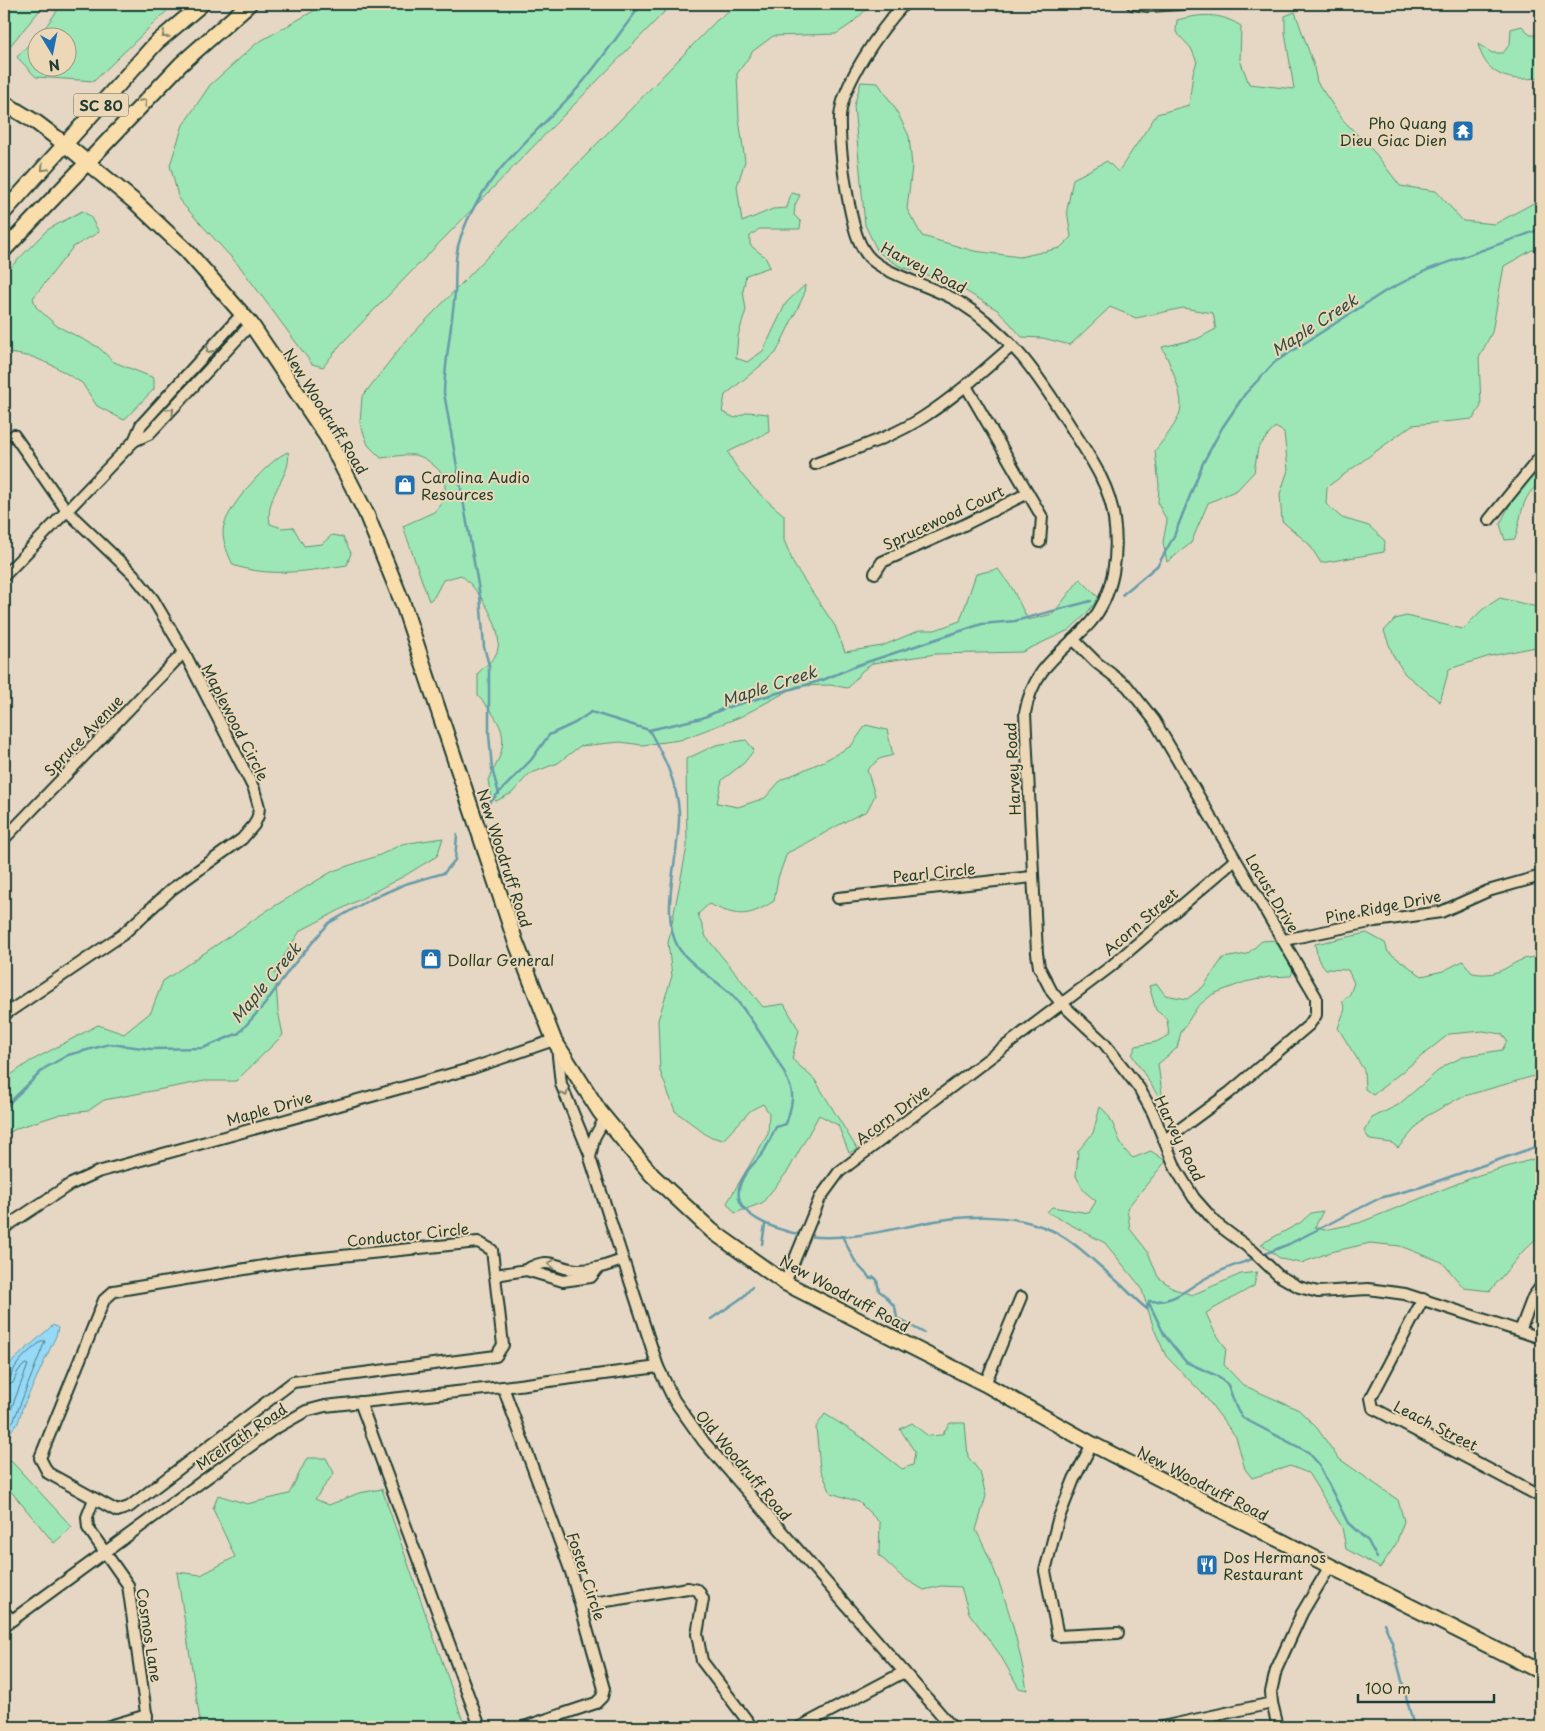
<svg xmlns="http://www.w3.org/2000/svg" width="1545" height="1731" viewBox="0 0 1545 1731" font-family="'Playpen Sans',sans-serif">
  <style>
    .green { fill: #9de7b6; stroke: #5e9275; fill-rule: evenodd }
    .water { fill: #95d9f7; stroke: #669ba9 }
    .lines { fill: none; stroke-linecap: round; stroke-linejoin: round }
    .shore { stroke: #4e7b82; stroke-width: 1 }
    .stream { stroke: #669ba9; stroke-width: 2.5 }
    .minor-casing { stroke: #1f3d34; stroke-width: 14 }
    .major-casing { stroke: #1f3d34; stroke-width: 18 }
    .minor { stroke: #ecd7b6; stroke-width: 10 }
    .major { stroke: #f9deab; stroke-width: 14 }
    .oneway { stroke: #81856a }
    .oneway2 { stroke: #7b826e }
    .labels { text-anchor: middle; dominant-baseline: central; stroke-width: 4; stroke-linejoin: round; paint-order: stroke }
    .shield { fill: #ecd7b6; stroke: #5c6b5b; stroke-width: 1 }
    .shield-label { font-size: 14px; font-weight: bold; fill: #1f3d34 }
    .poi-label { font-size: 15px; fill: #1f3d34; stroke: #ecd7b6; text-anchor: start }
    .street-label { font-size: 15px; fill: #1f3d34; stroke: #ecd7b6 }
    .water-label { font-size: 16px; font-style: italic; fill: #2b4d48; stroke: #ecd7b6 }
  </style>
  <rect width="100%" height="100%" fill="#e5d7c4"/>
  <filter id="ink" filterUnits="userSpaceOnUse"><feTurbulence type="fractalNoise" baseFrequency=".02" numOctaves="2"/><feDisplacementMap in="SourceGraphic" scale="10" xChannelSelector="R" yChannelSelector="G"/><feConvolveMatrix kernelMatrix="1 2 1 2 8 2 1 2 1" color-interpolation-filters="sRGB"/></filter>
  <g filter="url(#ink)">
    <g class="green">
      <polygon points="4,4 45,4 4,53"/>
      <path d="M 62,4 L 174,4 L 94,81 L 36,77 L 17,57 L 47,25 ZM 38,38 L 68,38 L 68,68 L 38,68 Z"/>
      <polygon points="326,4 672,4 341,344 323,367 312,364 241,268 179,200 170,165 183,125 210,85 257,43"/>
      <path d="M 741,4 L 835,4 L 837,8 L 846,6 L 845,4 L 872,4 L 851,24 L 836,34 L 773,36 L 753,51 L 737,74 L 739,119 L 745,161 L 737,186 L 742,222 L 773,209 L 787,208 L 791,193 L 800,195 L 795,205 L 794,215 L 801,222 L 800,229 L 759,229 L 750,236 L 750,245 L 765,257 L 770,267 L 746,275 L 743,291 L 746,310 L 738,336 L 736,358 L 747,362 L 763,351 L 786,303 L 805,285 L 804,295 L 776,353 L 725,395 L 722,412 L 735,418 L 748,412 L 768,414 L 769,432 L 728,452 C 741,479 761,496 784,515 L 784,540 L 794,565 L 835,626 L 845,652 L 882,646 L 920,630 L 935,630 L 960,621 L 976,574 L 998,569 L 1012,588 L 1028,620 L 1053,614 L 1080,579 L 1099,598 L 1085,615 L 1069,630 L 1022,652 L 936,654 L 873,663 L 862,671 L 848,688 L 830,685 L 797,686 L 740,717 L 680,740 L 642,745 L 620,742 L 580,746 L 558,763 L 529,774 L 512,793 L 496,801 L 491,797 L 488,780 C 510,742 508,729 478,696 L 478,673 C 483,668 491,662 495,656 C 509,634 478,588 461,575 L 443,580 L 434,597 L 429,601 L 403,526 L 434,512 L 446,498 L 444,475 C 418,449 416,454 381,458 L 368,445 L 360,423 L 362,397 L 403,344 L 717,20 Z"/>
      <path d="M 1535,4 L 1541,4 L 1541,77 C 1510,83 1486,76 1478,44 L 1492,53 L 1503,53 L 1510,44 L 1511,29 L 1522,26 L 1530,35 L 1538,35 Z"/>
      <path d="M 1295,12 L 1313,63 L 1317,82 L 1343,120 L 1376,154 L 1400,186 L 1436,191 L 1463,221 L 1495,224 L 1541,199 L 1541,250 L 1532,250 L 1504,266 L 1492,332 L 1479,358 L 1481,406 L 1473,419 L 1412,425 L 1327,487 L 1326,504 L 1342,518 L 1369,526 L 1385,541 L 1384,552 L 1321,563 L 1309,544 L 1282,521 L 1280,494 L 1288,470 L 1284,432 L 1275,427 L 1258,448 L 1254,472 L 1237,490 L 1208,503 L 1191,543 L 1167,562 L 1163,542 L 1167,521 L 1158,503 L 1159,485 L 1155,451 C 1163,440 1180,421 1181,407 C 1182,391 1169,361 1162,347 L 1197,339 L 1216,329 L 1213,313 L 1183,308 L 1136,318 L 1110,307 L 1070,345 L 1043,338 L 1022,337 L 999,311 L 954,284 L 899,266 L 878,252 L 865,225 L 854,106 L 861,82 L 878,83 L 895,108 L 909,136 L 912,166 L 907,209 L 922,236 L 974,251 L 1020,257 L 1060,248 L 1071,237 L 1067,210 L 1073,179 L 1107,161 L 1118,172 L 1157,114 L 1189,105 L 1193,73 L 1197,62 L 1191,48 L 1176,32 L 1177,20 C 1201,14 1219,12 1241,26 L 1240,60 L 1249,84 L 1294,89 L 1285,32 L 1285,16 Z"/>
      <polygon points="82,211 90,216 99,232 73,247 33,298 36,307 57,326 98,347 114,362 154,378 154,389 124,420 97,406 82,383 54,366 33,357 4,352 4,274 47,230"/>
      <path d="M 288,452 C 293,475 264,494 270,524 L 282,528 L 293,527 L 304,546 L 322,544 L 332,535 L 343,537 L 351,553 L 347,565 C 309,571 269,578 233,565 C 228,554 223,543 223,531 C 223,511 270,458 288,452 Z"/>
      <path d="M 1541,466 L 1541,484 C 1521,492 1521,521 1515,539 L 1505,540 L 1500,524 L 1513,498 Z"/>
      <polygon points="1500,598 1541,608 1541,646 1490,656 1449,669 1440,702 1405,674 1393,655 1384,631 1395,619 1406,616 1463,629 1483,609"/>
      <path d="M 866,725 L 887,730 L 893,755 L 879,759 L 867,770 L 875,795 L 867,811 C 839,823 815,840 787,853 L 778,878 L 774,901 C 748,918 737,917 709,904 L 698,914 L 706,937 L 763,1007 L 784,1004 L 799,1030 L 792,1059 L 815,1080 L 857,1149 L 849,1153 L 838,1125 L 819,1115 L 788,1171 L 762,1203 L 735,1213 L 727,1203 L 768,1134 L 769,1113 L 763,1104 L 751,1110 L 723,1140 L 708,1136 L 675,1111 L 660,1071 L 658,1020 L 672,976 L 668,943 L 687,847 L 686,759 L 716,745 L 746,740 L 754,750 L 744,763 L 722,780 L 717,803 L 738,807 L 765,798 L 781,780 L 824,761 L 851,746 Z"/>
      <polygon points="443,838 437,856 404,876 300,931 275,970 278,1011 283,1035 236,1081 205,1081 104,1100 88,1111 61,1114 20,1127 4,1135 4,1080 29,1062 98,1025 124,1034 151,1012 163,981 268,910 333,871 380,855 402,844"/>
      <path d="M 1367,933 L 1385,943 L 1388,952 L 1422,976 L 1443,971 L 1463,961 L 1472,973 C 1506,979 1508,959 1535,957 L 1541,962 L 1541,1074 L 1461,1097 L 1425,1117 L 1398,1148 L 1392,1143 L 1370,1140 L 1364,1131 L 1372,1118 L 1398,1105 L 1444,1066 L 1465,1056 L 1502,1050 L 1507,1041 L 1502,1034 L 1483,1031 L 1449,1034 L 1373,1095 L 1365,1089 L 1364,1070 L 1338,1028 L 1345,1009 L 1342,1001 L 1350,994 L 1354,983 L 1348,970 L 1326,969 L 1318,959 L 1315,944 Z"/>
      <polygon points="1278,940 1294,967 1291,976 1269,977 1245,982 1213,994 1198,1006 1181,1032 1177,1048 1158,1064 1162,1094 1159,1097 1132,1055 1136,1046 1156,1042 1169,1035 1167,1019 1156,1010 1149,986 1157,984 1165,995 1187,999 1203,987 1223,958 1247,954 1262,941"/>
      <path d="M 1100,1107 C 1117,1118 1115,1146 1133,1158 L 1151,1151 L 1166,1161 L 1127,1208 L 1130,1229 L 1148,1252 L 1158,1277 L 1174,1289 L 1192,1295 L 1241,1274 L 1257,1272 L 1254,1286 L 1206,1313 L 1214,1331 L 1226,1348 L 1224,1365 L 1243,1385 L 1299,1410 L 1317,1428 L 1338,1458 L 1398,1500 L 1404,1521 L 1396,1544 L 1380,1568 L 1346,1549 L 1342,1527 L 1308,1473 L 1290,1466 L 1252,1478 L 1245,1469 L 1236,1437 L 1204,1395 L 1166,1356 L 1154,1329 L 1141,1287 L 1105,1243 L 1047,1212 L 1052,1207 L 1089,1213 L 1096,1201 L 1084,1191 L 1076,1176 L 1078,1151 L 1093,1133 Z"/>
      <polygon points="1541,1157 1541,1234 1524,1250 1490,1291 1464,1288 1442,1262 1400,1246 1370,1243 1331,1252 1301,1263 1281,1259 1261,1244 1300,1223 1311,1213 1323,1211 1315,1227 1324,1230 1359,1223 1479,1175"/>
      <path d="M 825,1414 L 860,1436 L 902,1469 L 913,1465 L 915,1452 L 900,1429 L 912,1423 L 928,1436 L 942,1435 L 950,1423 L 965,1423 L 968,1457 L 980,1472 L 986,1496 L 976,1530 C 1002,1581 1017,1633 1027,1690 L 1019,1688 L 999,1653 L 969,1613 L 961,1587 L 941,1586 L 924,1590 L 902,1577 L 879,1555 L 880,1523 L 859,1502 L 831,1493 L 820,1468 L 816,1427 Z"/>
      <polygon points="307,1458 326,1458 334,1473 315,1499 329,1505 359,1493 382,1489 465,1727 201,1727 177,1572 201,1575 235,1557 213,1509 218,1495 247,1504 289,1494"/>
      <polygon points="11,1461 72,1527 54,1543 4,1483 4,1466"/>
    </g>
    <polygon class="water" points="53,1325 58,1328 56,1336 22,1409 18,1423 9,1433 4,1432 4,1391 7,1366"/>
    <g class="lines">
      <g class="shore">
        <path d="M 4,1380 L 10,1378 C 16,1361 28,1352 42,1341 L 45,1341 L 14,1420 L 8,1427 L 4,1428"/>
        <polyline points="4,1386 13,1383 18,1371 25,1364 28,1365 8,1417 4,1421"/>
      </g>
      <g class="stream">
        <polyline points="1122,595 1158,565 1174,536 1203,463 1222,428 1245,394 1275,362 1384,292 1427,270 1541,229"/>
        <path d="M 649,730 C 663,755 677,782 679,812 C 681,851 657,916 680,950 C 692,966 714,979 729,992 C 743,1005 791,1076 792,1094 C 793,1104 789,1114 786,1124 L 776,1127 C 771,1136 768,1146 762,1154 C 755,1163 745,1171 741,1182 C 727,1216 778,1230 802,1235"/>
        <path d="M 499,794 L 492,769 L 489,734 L 489,665 L 484,647 L 480,596 L 444,393 C 445,359 452,326 455,292 C 456,272 454,255 461,236 C 482,175 533,137 575,91 C 599,64 619,33 642,4"/>
        <polyline points="485,807 531,760 549,735 575,723 591,712 649,730 702,718 725,708 823,680 858,665 982,624 1015,621 1091,601"/>
        <polyline points="4,1108 45,1068 68,1055 110,1044 151,1049 203,1048 239,1033 265,1004 289,970 329,923 369,900 405,884 444,873 455,860 457,835"/>
        <path d="M 807,1236 C 844,1241 884,1231 920,1224 C 961,1215 1011,1212 1051,1230 C 1073,1240 1093,1260 1111,1276 C 1124,1286 1134,1299 1147,1309 L 1149,1301"/>
        <path d="M 842,1236 L 856,1263 L 871,1279 L 874,1277 L 877,1280 L 879,1291 C 886,1295 889,1301 895,1307 L 897,1318 L 924,1333"/>
        <polyline points="762,1244 765,1225"/>
        <polyline points="1262,1255 1289,1244 1380,1198 1421,1187 1541,1145"/>
        <path d="M 1149,1301 C 1174,1304 1187,1288 1208,1277 C 1222,1269 1239,1264 1255,1258"/>
        <polyline points="1149,1303 1165,1336 1186,1362 1217,1376 1228,1385 1236,1407 1243,1418 1308,1452 1318,1463 1348,1523 1368,1541 1377,1558"/>
        <polyline points="711,1319 743,1297 752,1287"/>
        <polyline points="1384,1623 1392,1642 1414,1727"/>
      </g>
      <g class="minor-casing">
        <g id="minor">
          <path d="M 904,4 C 881,29 842,83 840,117 C 839,146 844,177 849,204 C 853,223 857,247 872,260 C 892,277 935,287 959,302 C 1014,336 1041,380 1074,432 C 1091,459 1110,486 1114,519 C 1119,554 1114,595 1090,623 C 1061,654 1033,667 1025,713 L 1037,953 L 1039,967 L 1052,992 L 1062,1004 L 1104,1043 L 1139,1088 L 1153,1113 L 1176,1169 L 1194,1198 L 1217,1224 L 1253,1251 L 1278,1275 L 1299,1287 L 1318,1292 L 1368,1289 L 1405,1294 L 1541,1338"/>
          <polyline points="1132,4 1148,6 1182,4"/>
          <polyline points="966,386 1042,517 1040,542"/>
          <polyline points="134,441 149,434 251,324"/>
          <path d="M 815,464 C 851,450 892,438 925,416 C 956,396 984,370 1012,346"/>
          <polyline points="1489,520 1541,456"/>
          <polyline points="875,573 882,562 962,526 1028,493"/>
          <polyline points="4,576 134,441 141,425 242,314"/>
          <polyline points="1073,639 1097,663 1127,686 1154,720 1316,997 1316,1015 1309,1025 1229,1093 1165,1140"/>
          <polyline points="4,839 184,652"/>
          <polyline points="838,898 1032,877"/>
          <polyline points="1284,940 1375,921 1441,912 1488,891 1541,876"/>
          <polyline points="4,1015 122,935 172,889 242,839 254,825 258,816 259,807 254,789 184,652 153,599 133,574 67,511 14,435"/>
          <polyline points="557,1047 561,1084 589,1152"/>
          <polyline points="605,1118 594,1138 590,1158 658,1367 674,1400 704,1442 952,1727"/>
          <polyline points="4,1228 69,1185 98,1172 473,1068 554,1040"/>
          <polygon points="478,1242 492,1250 503,1345 496,1356 293,1382 129,1507 117,1511 48,1473 40,1458 104,1300 114,1291 293,1261"/>
          <path d="M 598,1268 L 591,1277 L 563,1281 L 526,1270 C 552,1254 556,1270 579,1270 C 595,1270 608,1265 622,1260"/>
          <polyline points="496,1275 526,1270"/>
          <polyline points="785,1283 820,1198 839,1172 1110,967 1235,860"/>
          <polyline points="1423,1299 1371,1398 1373,1408 1541,1497"/>
          <polyline points="1520,1331 1533,1297 1541,1286"/>
          <polyline points="985,1384 1021,1297"/>
          <polyline points="503,1387 571,1572 604,1689 602,1697 596,1703 524,1727"/>
          <polyline points="360,1402 480,1727"/>
          <polyline points="1092,1444 1074,1479 1058,1520 1045,1571 1058,1636 1118,1633"/>
          <polyline points="94,1499 87,1517 88,1528 128,1585 148,1727"/>
          <polyline points="581,1605 688,1588 698,1590 703,1599 697,1634 702,1661 752,1727"/>
          <polyline points="4,1612 12,1620"/>
          <polyline points="4,1626 271,1431 306,1411 325,1406 503,1387 658,1367"/>
          <polyline points="106,1727 147,1715"/>
          <polyline points="800,1727 904,1672"/>
          <polyline points="1162,1727 1272,1703"/>
          <polyline points="1278,1727 1272,1703 1271,1692 1276,1670 1302,1613 1330,1566"/>
        </g>
      </g>
      <g class="major-casing">
        <g id="major">
          <polyline points="4,103 37,123 66,145 135,202 187,251 251,324 327,437 366,513 403,604 515,940 554,1040 600,1112 652,1175 712,1231 785,1283 985,1384 1092,1444 1330,1566 1541,1672"/>
          <polyline points="4,212 156,43 202,4"/>
          <polyline points="4,250 181,64 249,4"/>
        </g>
      </g>
      <use href="#minor" class="minor"/>
      <use href="#major" class="major"/>
    </g>
    <defs><path id="oneway-chevron" d="M-2-3.5L2.5 0L-2 3.5" fill="none" stroke-width="1.6" stroke-linecap="round" stroke-linejoin="round" transform="scale(1.25)"/></defs>
    <g class="oneway">
      <use href="#oneway-chevron" transform="translate(165 35) rotate(139)"/>
      <use href="#oneway-chevron" transform="translate(144 102) rotate(-46)"/>
      <use href="#oneway-chevron" transform="translate(44 168) rotate(133)"/>
    </g>
    <g class="oneway2">
      <use href="#oneway-chevron" transform="translate(209 350) rotate(132)"/>
      <use href="#oneway-chevron" transform="translate(171 411) rotate(-47)"/>
      <use href="#oneway-chevron" transform="translate(565 1093) rotate(68)"/>
      <use href="#oneway-chevron" transform="translate(551 1264) rotate(-175)"/>
    </g>
  </g>
  <defs>
    <g id="temple-square" transform="scale(1.125)"><rect x="-9" y="-9" width="18" height="18" rx="4" fill="#1f6fb2" stroke="#ecd7b6"/><path d="M0-6L5-2H3V0L6.5 2.5H4V6H1.5V3h-3V6H-4V2.5H-6.5L-3 0V-2H-5Z" fill="#fff"/></g>
    <g id="shop-square" transform="scale(1.125)"><rect x="-9" y="-9" width="18" height="18" rx="4" fill="#1f6fb2" stroke="#ecd7b6"/><path d="M-5-2.5h2.3a2.7 3.5 0 0 1 5.4 0H5L5.5 6h-11ZM-1.5-2.5h3a1.5 2.3 0 0 0-3 0Z" fill="#fff"/></g>
    <g id="restaurant-square" transform="scale(1.125)"><rect x="-9" y="-9" width="18" height="18" rx="4" fill="#1f6fb2" stroke="#ecd7b6"/><path d="M-5-6h1v4h1v-4h1v4h1v-4h1v5L-1.5 .5V6h-2V.5L-5-1ZM5-6V6H3V1.5H1.5Q1.5-4 5-6Z" fill="#fff"/></g>
  </defs>
  <g fill-rule="evenodd">
    <use href="#temple-square" x="1463" y="131"/>
    <use href="#shop-square" x="405" y="485"/>
    <use href="#shop-square" x="431" y="959"/>
    <use href="#restaurant-square" x="1207" y="1565"/>
  </g>
  <g class="labels">
    <rect class="shield" x="73.5" y="93.5" width="55" height="23" rx="4"/>
    <g class="shield-label">
      <text x="101" y="105">SC 80</text>
    </g>
    <g class="poi-label">
      <text x="1447" y="122" text-anchor="end">Pho Quang<tspan x="1447" dy="17">Dieu Giac Dien</tspan></text>
      <text x="421" y="476">Carolina Audio<tspan x="421" dy="17">Resources</tspan></text>
      <text x="447" y="959">Dollar General</text>
      <text x="1223" y="1556">Dos Hermanos<tspan x="1223" dy="17">Restaurant</tspan></text>
    </g>
    <g class="street-label">
      <text transform="translate(924 267) rotate(27)">Harvey Road</text>
      <text transform="translate(326 411) rotate(58)">New Woodruff Road</text>
      <text transform="translate(943 517) rotate(-25)">Sprucewood Court</text>
      <text transform="translate(236 722) rotate(63)">Maplewood Circle</text>
      <text transform="translate(83 735) rotate(-46)">Spruce Avenue</text>
      <text transform="translate(1012 769) rotate(-93)">Harvey Road</text>
      <text transform="translate(505 858) rotate(72)">New Woodruff Road</text>
      <text transform="translate(934 872) rotate(-6)">Pearl Circle</text>
      <text transform="translate(1273 893) rotate(59)">Locust Drive</text>
      <text transform="translate(1383 906) rotate(-11)">Pine Ridge Drive</text>
      <text transform="translate(1140 921) rotate(-41)">Acorn Street</text>
      <text transform="translate(269 1108) rotate(-16)">Maple Drive</text>
      <text transform="translate(892 1114) rotate(-37)">Acorn Drive</text>
      <text transform="translate(1180 1138) rotate(64)">Harvey Road</text>
      <text transform="translate(408 1234) rotate(-6)">Conductor Circle</text>
      <text transform="translate(845 1293) rotate(28)">New Woodruff Road</text>
      <text transform="translate(1436 1425) rotate(27)">Leach Street</text>
      <text transform="translate(241 1436) rotate(-34)">Mcelrath Road</text>
      <text transform="translate(744 1465) rotate(50)">Old Woodruff Road</text>
      <text transform="translate(1203 1483) rotate(27)">New Woodruff Road</text>
      <text transform="translate(587 1576) rotate(72)">Foster Circle</text>
      <text transform="translate(150 1635) rotate(81)">Cosmos Lane</text>
    </g>
    <g class="water-label">
      <text transform="translate(1314 324) rotate(-33)">Maple Creek</text>
      <text transform="translate(769 685) rotate(-18)">Maple Creek</text>
      <text transform="translate(265 982) rotate(-50)">Maple Creek</text>
    </g>
  </g>
  <rect width="1545" height="1731" fill="none" stroke="#ecd7b6" stroke-width="20"/>
  <rect x="10" y="10" width="1525" height="1711" fill="none" stroke="#1f3d34" stroke-width="2" filter="url(#ink)"/>
  <g transform="translate(52 52) rotate(170)"><circle r="24" fill="#ecd7b6" stroke="#9a9982"/>
  <path d="M0-4L9 19L0 12L-9 19Z" fill="#1f6fb2"/>
  <text y="-8" font-size="14" font-weight="bold" text-anchor="middle" fill="#1f3d34">N</text>
  </g>
  <path d="M1358 1694v8h136v-8" fill="none" stroke="#1f3d34" stroke-width="2.5"/>
  <text x="1365" y="1694" font-size="15" fill="#1f3d34" stroke="#ecd7b6" stroke-width="4" paint-order="stroke">100 m</text>
</svg>
